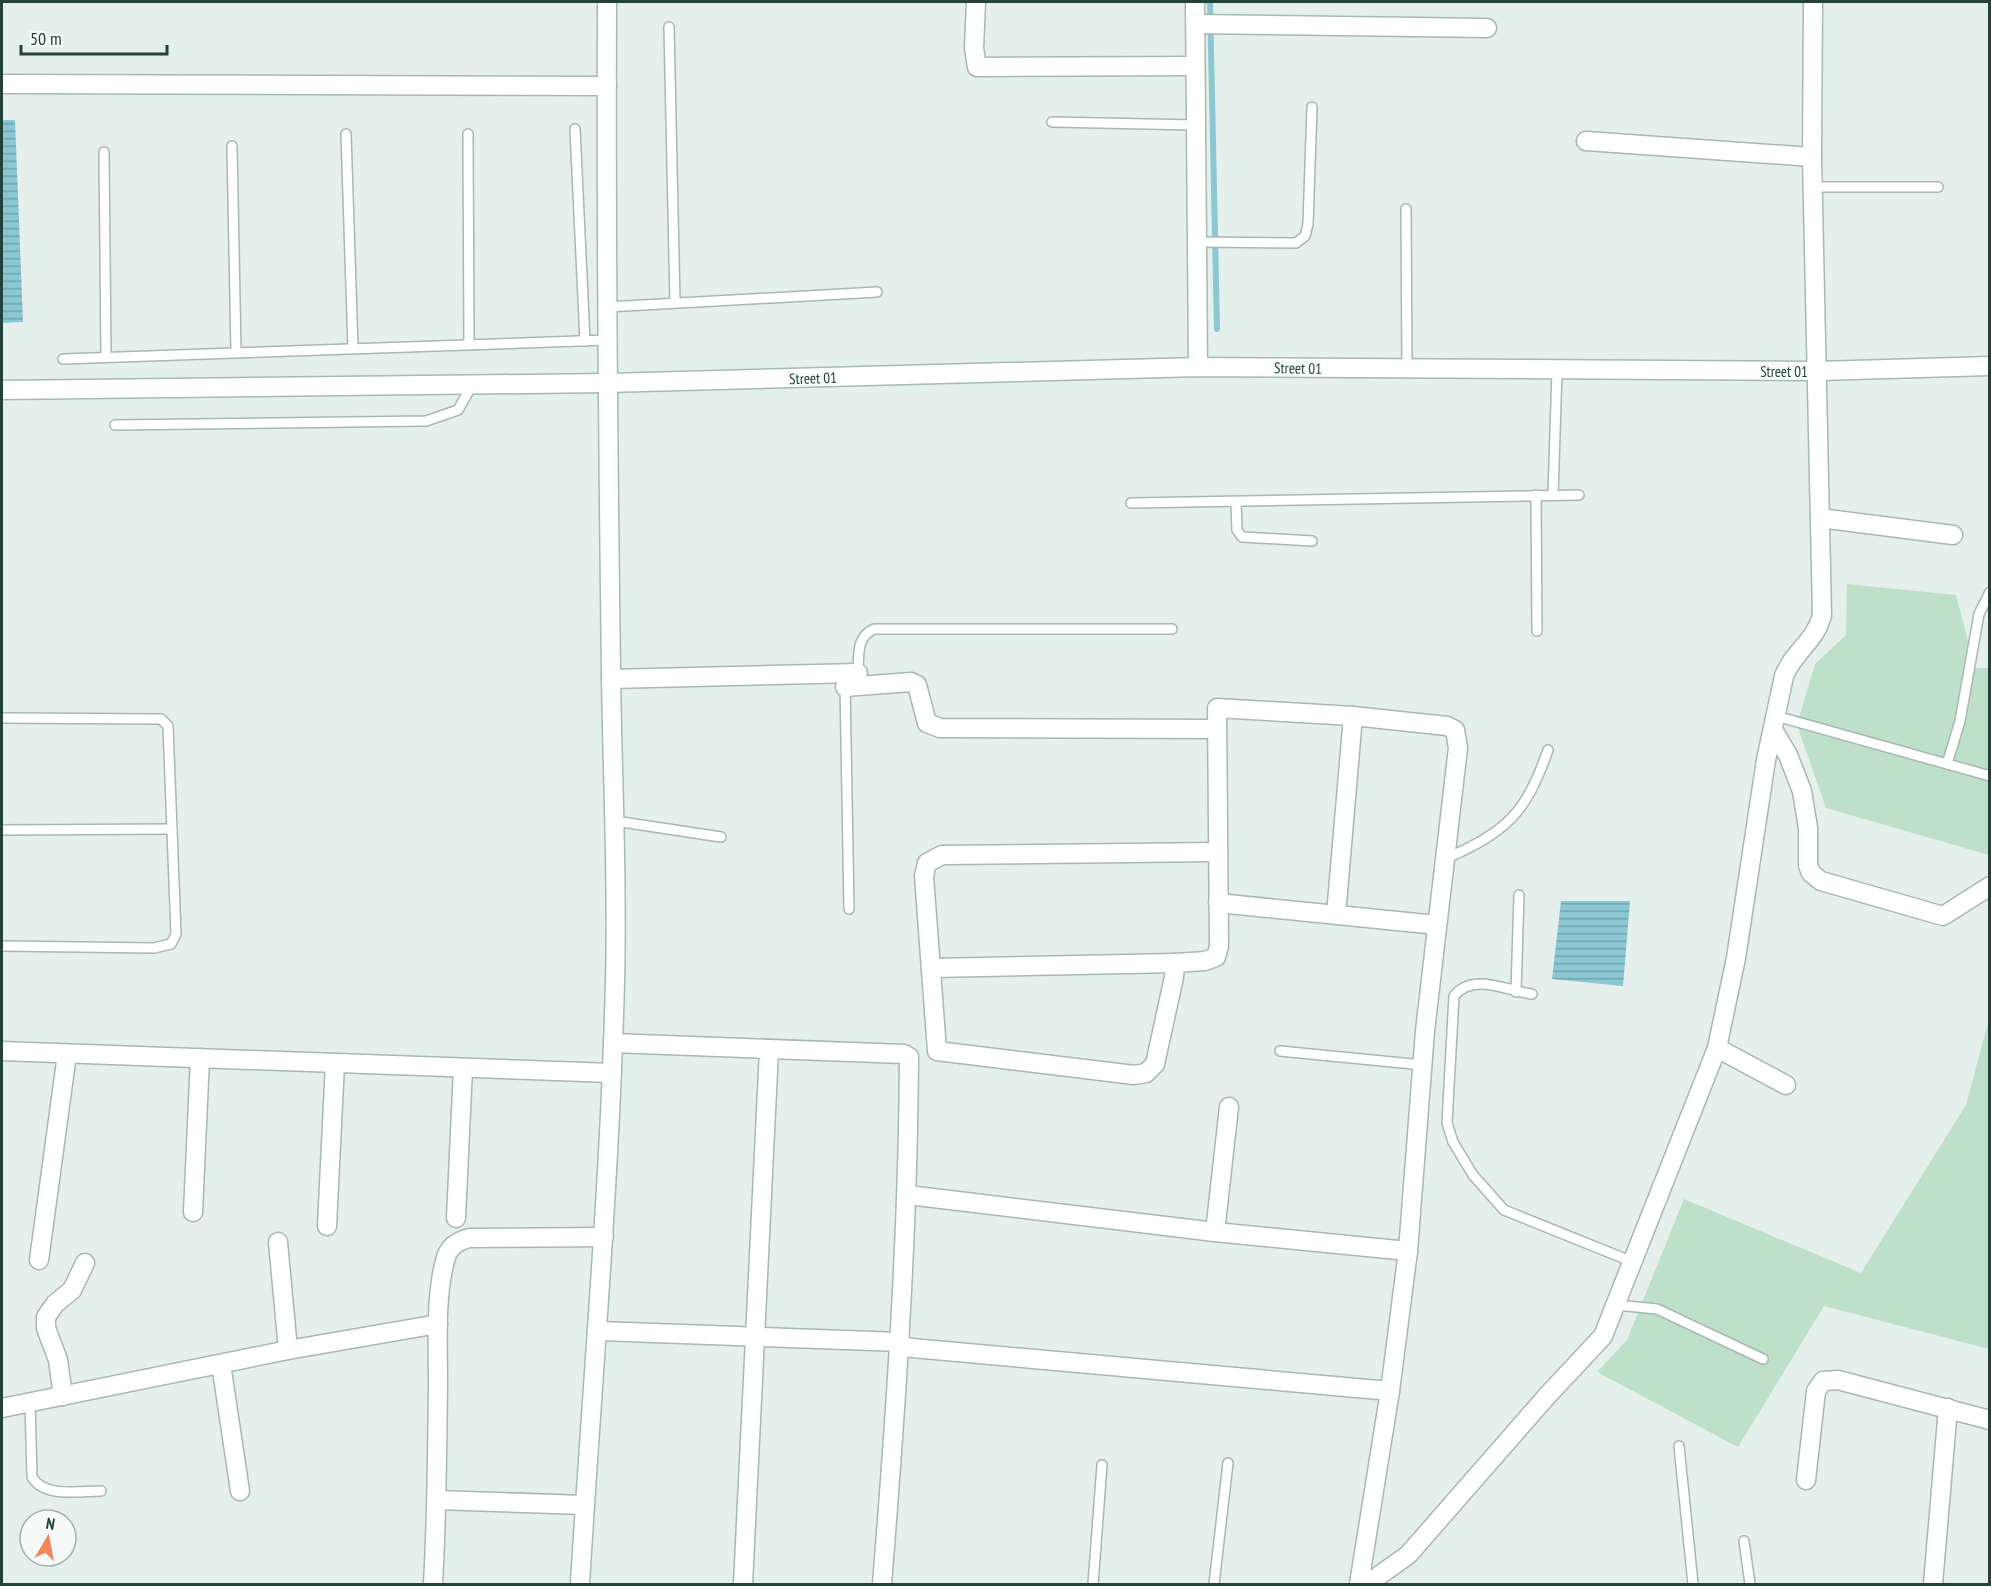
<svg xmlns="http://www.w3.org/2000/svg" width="1991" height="1586" viewBox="0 0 1991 1586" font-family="'PT Sans Narrow',sans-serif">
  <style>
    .grass { fill: #bee0c8 }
    .water { fill: url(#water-rules) }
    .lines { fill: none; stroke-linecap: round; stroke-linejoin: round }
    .stream { stroke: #8cc7d4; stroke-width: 6 }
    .lane-casing { stroke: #a7b8b2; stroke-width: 12 }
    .street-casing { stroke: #a7b8b2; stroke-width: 21 }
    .secondary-casing { stroke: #a3bbb3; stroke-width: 21 }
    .lane { stroke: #fff; stroke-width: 9 }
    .street { stroke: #fff; stroke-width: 18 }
    .secondary { stroke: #fff; stroke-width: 18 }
    .labels { text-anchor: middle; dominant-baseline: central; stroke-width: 5; stroke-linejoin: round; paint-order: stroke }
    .street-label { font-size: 15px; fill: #23423a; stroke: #f6fbf9 }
  </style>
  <defs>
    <pattern id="water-rules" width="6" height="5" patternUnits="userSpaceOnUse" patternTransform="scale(1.5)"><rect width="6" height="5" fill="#8cc7d4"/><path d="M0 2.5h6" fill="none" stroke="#72a3ad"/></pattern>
  </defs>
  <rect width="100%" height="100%" fill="#e5efeb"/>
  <g class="grass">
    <polygon points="1847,584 1956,595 1975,668 1989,668 1989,855 1826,808 1797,725 1815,664 1846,635"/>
    <polygon points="1989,1019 1989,1349 1824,1306 1738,1447 1597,1372 1627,1340 1684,1199 1861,1273 1966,1105"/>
  </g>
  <g class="water">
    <polygon points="2,120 15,120 23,322 2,323"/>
    <polygon points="1561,901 1630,901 1623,986 1552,979"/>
  </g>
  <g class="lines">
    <polyline class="stream" points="1210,2 1217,329"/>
    <g class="lane-casing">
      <g id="lane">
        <polyline points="669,27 675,303"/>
        <polyline points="1052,122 1195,125"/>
        <polyline points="575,129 585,341"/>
        <polyline points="346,134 353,348"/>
        <polyline points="468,134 469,344"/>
        <polyline points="232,146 236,352"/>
        <polyline points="104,152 106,356"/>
        <polyline points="1813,187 1938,187"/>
        <polyline points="1406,209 1407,369"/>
        <polyline points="1196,242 1296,243 1305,236 1308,224 1312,107"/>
        <polyline points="607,307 877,292"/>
        <polyline points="63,359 607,340"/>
        <polyline points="115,425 426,421 458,410 472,385"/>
        <polyline points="1536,495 1537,631"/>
        <polyline points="1553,495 1557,371"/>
        <polyline points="1131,503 1579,495"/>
        <polyline points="1236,503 1237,530 1242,537 1312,541"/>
        <path d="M 858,673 C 859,655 856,637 874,629 L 1172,629"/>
        <polyline points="845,684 849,909"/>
        <polyline points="1776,716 1990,776"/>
        <polyline points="2,718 161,719 168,726 176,934 171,944 154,948 2,946"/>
        <polyline points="1947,764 1960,721 1979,614 1990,592"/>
        <polyline points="615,821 721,837"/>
        <polyline points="2,830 172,829"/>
        <path d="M 1445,859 C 1507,831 1525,815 1548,750"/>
        <polyline points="1516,992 1519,895"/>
        <path d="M 1532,994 C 1507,991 1473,972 1454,996 L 1447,1123 L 1453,1142 L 1473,1175 L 1504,1210 L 1633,1262"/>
        <polyline points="1280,1051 1423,1065"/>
        <polyline points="1616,1305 1657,1309 1763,1359"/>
        <path d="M 30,1403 L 32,1477 C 44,1498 79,1491 101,1491"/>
        <polyline points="1679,1446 1693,1584"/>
        <polyline points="1744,1541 1750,1584"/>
        <polyline points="1093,1584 1102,1465"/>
        <polyline points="1214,1584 1228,1463"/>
      </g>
    </g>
    <g class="street-casing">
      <g id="street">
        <polyline points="976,2 974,48 977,67 1194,66"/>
        <polyline points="1195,2 1198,367"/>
        <polyline points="1196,24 1487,28"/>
        <polyline points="2,84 607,86"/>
        <polyline points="1586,141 1812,157"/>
        <polyline points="1820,518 1953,535"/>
        <polyline points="611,679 858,673"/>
        <polyline points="845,687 911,682 917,685 927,723 940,728 1217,729"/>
        <polyline points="1353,716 1447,726 1455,730 1458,748 1425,1031 1408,1251 1390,1391 1359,1584"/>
        <polyline points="1773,730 1788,755 1802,791 1808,828 1808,865 1811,873 1821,881 1943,916 1990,886"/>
        <polyline points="1218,903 1437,925"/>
        <polyline points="1175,963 1205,961 1216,957 1219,946 1217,708 1353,716 1336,915"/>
        <polyline points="933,968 1175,963 1174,977 1155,1064 1146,1073 1134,1075 937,1051 924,876 927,863 942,855 1218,852"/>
        <path d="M 613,1043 L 904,1054 L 909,1057 C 908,1234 896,1409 882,1584"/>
        <polyline points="1717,1048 1786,1085"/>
        <polyline points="2,1051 612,1073"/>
        <polyline points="908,1195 1215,1232 1408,1251"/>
        <polyline points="193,1212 200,1058"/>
        <polyline points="456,1218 463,1068"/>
        <polyline points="327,1226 335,1063"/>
        <polyline points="1215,1232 1229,1107"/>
        <polyline points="278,1242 288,1350"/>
        <polyline points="39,1260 67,1054"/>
        <polyline points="599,1331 901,1342"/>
        <polyline points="901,1347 1390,1391"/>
        <polyline points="221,1364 240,1491"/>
        <polyline points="63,1396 58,1360 46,1328 46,1317 55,1304 72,1290 85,1263"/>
        <polyline points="2,1408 288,1350 438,1324"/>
        <polyline points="1806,1480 1816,1391 1823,1381 1838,1380 1990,1420"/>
        <polyline points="438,1500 585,1505"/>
        <path d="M 433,1584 C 437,1518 437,1451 438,1384 C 438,1346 435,1298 445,1261 C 448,1247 456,1242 469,1238 L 604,1237"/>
        <polyline points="743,1584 769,1050"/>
        <path d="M 1367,1584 L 1408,1555 L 1547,1396 L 1603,1336 L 1717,1048 L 1736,958 L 1766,760 L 1784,676 C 1793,652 1816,641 1822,615 L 1812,157 L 1813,2"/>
        <polyline points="1933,1584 1948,1408"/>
      </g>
    </g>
    <g class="secondary-casing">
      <g id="secondary">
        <polyline points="2,390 607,383 1198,367 1818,371 1990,366"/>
        <path d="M 580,1584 C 592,1383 610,1182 615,981 C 618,877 612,774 611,670 C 608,447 606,224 607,2"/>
      </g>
    </g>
    <use href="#lane" class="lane"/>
    <use href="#street" class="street"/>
    <use href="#secondary" class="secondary"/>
  </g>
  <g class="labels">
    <g class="street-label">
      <text transform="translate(1298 368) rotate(1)">Street 01</text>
      <text x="1784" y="371">Street 01</text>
      <text transform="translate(813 378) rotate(-2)">Street 01</text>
    </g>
  </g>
  <rect width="1991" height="1586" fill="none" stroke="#23423a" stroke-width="6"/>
  <g transform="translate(48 1538) rotate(10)"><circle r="28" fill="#f6fbf9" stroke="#a2b1ad" stroke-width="1.5"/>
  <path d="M0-4.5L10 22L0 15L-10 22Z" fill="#f5865c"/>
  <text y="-9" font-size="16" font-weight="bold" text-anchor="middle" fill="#23423a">N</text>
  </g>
  <path d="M21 45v9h146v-9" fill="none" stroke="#23423a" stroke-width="3"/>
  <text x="30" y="45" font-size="18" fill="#23423a" stroke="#f6fbf9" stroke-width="4.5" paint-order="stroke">50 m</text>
</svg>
